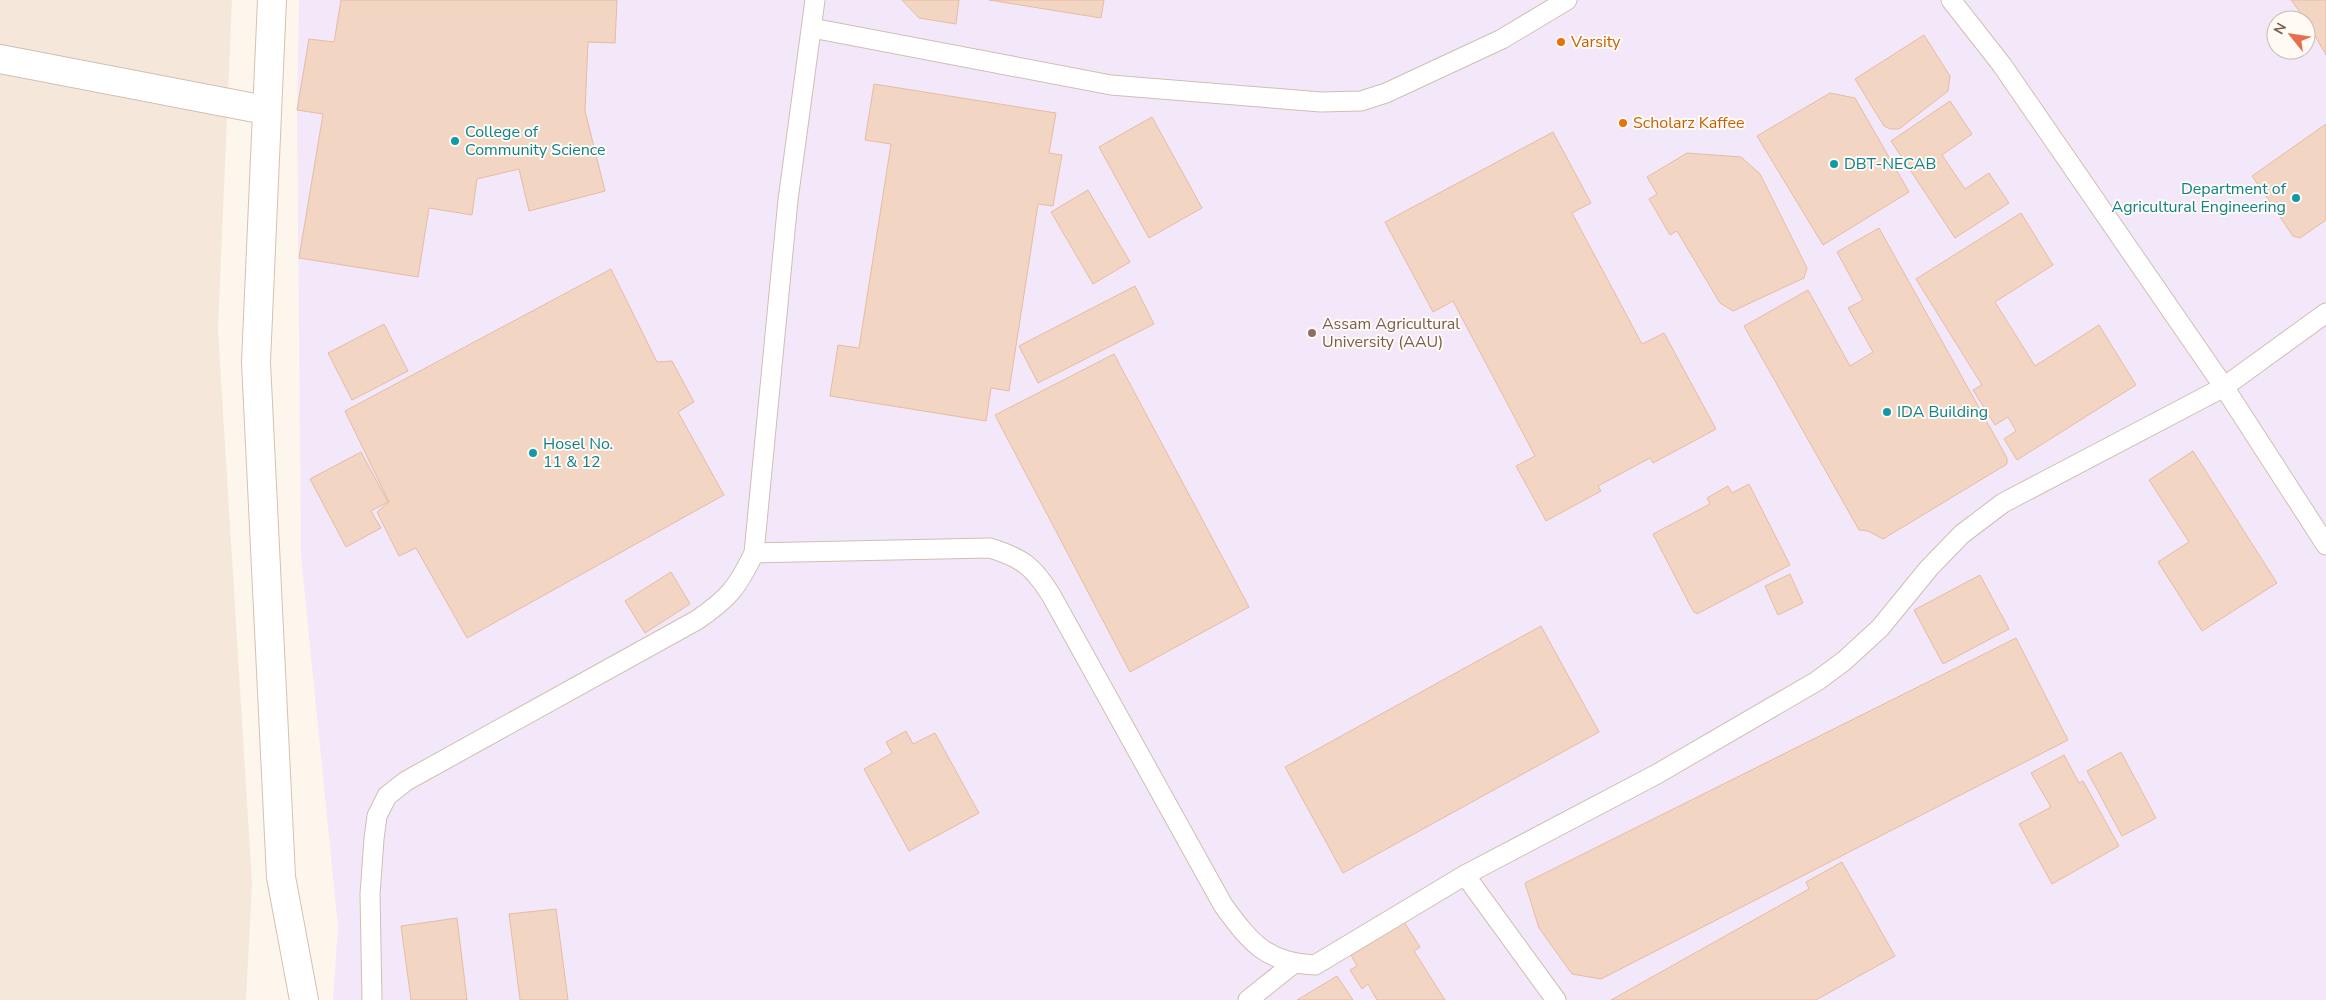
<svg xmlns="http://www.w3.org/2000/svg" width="2326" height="1000" viewBox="0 0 2326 1000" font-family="'Nunito Sans',sans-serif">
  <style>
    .residential { fill: #f5e8da }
    .education { fill: #f3e8fa; fill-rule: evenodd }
    .building { fill: #f3d5c3; stroke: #e6bba3 }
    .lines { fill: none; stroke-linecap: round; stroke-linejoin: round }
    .service-casing { stroke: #d1beb0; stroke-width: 21 }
    .minor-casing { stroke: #d1beb0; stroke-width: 30 }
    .secondary-casing { stroke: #d6c0b0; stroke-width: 30 }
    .service { stroke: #fff; stroke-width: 19 }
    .minor { stroke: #fff; stroke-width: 28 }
    .secondary { stroke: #fff; stroke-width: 28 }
    .food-dot { fill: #e8710a; stroke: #fffaf3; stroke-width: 2 }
    .culture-dot { fill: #0f9aa8; stroke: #fffaf3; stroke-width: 2 }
    .education-dot { fill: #8d6e63; stroke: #fffaf3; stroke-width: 2 }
    .labels { text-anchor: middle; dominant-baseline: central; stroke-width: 4; stroke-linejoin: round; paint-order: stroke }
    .food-label { font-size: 16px; fill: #c56008; stroke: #fffaf3; text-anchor: start }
    .culture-label { font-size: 16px; fill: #0d838f; stroke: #fffaf3; text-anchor: start }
    .education-label { font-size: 16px; fill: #785e54; stroke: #fffaf3; text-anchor: start }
  </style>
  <rect width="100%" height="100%" fill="#fdf6ec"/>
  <polygon class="residential" points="0,0 232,0 218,330 252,884 246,1000 0,1000"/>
  <path class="education" d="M 299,0 L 2326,0 L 2326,1000 L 333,1000 L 338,927 L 301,556 L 297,110 ZM 2276,20 L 2306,20 L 2306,50 L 2276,50 Z"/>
  <g class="building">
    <polygon points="341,0 617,0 615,43 588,42 585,111 605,191 529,211 519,169 477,179 472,215 429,208 418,277 299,258 323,114 297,110 309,39 334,42"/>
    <polygon points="902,0 959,0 956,24 919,18"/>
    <polygon points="989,0 1104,0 1101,18"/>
    <polygon points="2291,0 2326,0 2326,55 2306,20"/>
    <polygon points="1924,35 1950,76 1948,91 1899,129 1890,129 1884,126 1855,79"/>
    <polygon points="874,84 1056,113 1049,153 1062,155 1053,206 1038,204 1009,391 991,388 986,421 830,396 838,345 859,348 891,144 865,140"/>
    <polygon points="1830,93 1855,98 1909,192 1823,245 1757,136"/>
    <polygon points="1950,101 1972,134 1942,155 1965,189 1989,173 2009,203 1955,238 1891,141"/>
    <polygon points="1152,117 1202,208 1149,238 1099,147"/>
    <polygon points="2326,124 2326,220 2300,238 2293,236 2252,176"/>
    <polygon points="1553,132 1591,203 1572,213 1642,344 1664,333 1716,429 1653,463 1650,458 1598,486 1601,491 1546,521 1516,466 1535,456 1453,301 1433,312 1385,222"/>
    <polygon points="1687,153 1741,157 1760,174 1807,268 1804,278 1733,311 1720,303 1677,231 1670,235 1649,199 1657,194 1647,177"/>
    <polygon points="1088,190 1130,262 1093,284 1051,212"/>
    <polygon points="2021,213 2053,265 1995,302 2035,366 2099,325 2136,385 2017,460 2004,439 2016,431 2008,417 1995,425 1973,390 1982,385 1916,279"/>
    <polygon points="1879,228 2007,458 2007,464 1883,539 1868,531 1859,530 1744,326 1808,290 1850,366 1873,352 1848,308 1863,300 1837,252"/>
    <polygon points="611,269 657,362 672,361 694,402 678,412 724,495 467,638 416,548 399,556 377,512 389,502 345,411"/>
    <polygon points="1135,286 1154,324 1038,383 1019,346"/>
    <polygon points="384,324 408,371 352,400 328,353"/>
    <polygon points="1114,354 1249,607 1130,672 995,415"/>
    <polygon points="2193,451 2277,583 2202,631 2158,562 2189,542 2149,480"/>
    <polygon points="361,452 388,502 371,511 381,528 346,547 310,479"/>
    <polygon points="1749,484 1790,565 1697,614 1693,611 1653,534 1710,504 1707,498 1728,486 1732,493"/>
    <polygon points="671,572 690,604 645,633 625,601"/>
    <polygon points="1790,574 1803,603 1778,615 1765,586"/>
    <polygon points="1980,575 2009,629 1943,664 1914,610"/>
    <polygon points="1541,626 1599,732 1343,873 1285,767"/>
    <polygon points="2016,638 2068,740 1601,979 1572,974 1539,928 1525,883"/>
    <polygon points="906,731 913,744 935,733 979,813 909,851 864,769 892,753 886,742"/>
    <polygon points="2121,752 2156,818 2122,836 2087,771"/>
    <polygon points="2064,755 2079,783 2083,781 2119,846 2052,884 2019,824 2051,807 2031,773"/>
    <polygon points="1842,862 1895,956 1816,1000 1611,1000 1809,889 1806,882"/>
    <polygon points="556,909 568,1000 520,1000 509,914"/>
    <polygon points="457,918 467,1000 411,1000 401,926"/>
    <polygon points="1404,922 1420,947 1414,951 1445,1000 1377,1000 1368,984 1362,989 1350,970 1357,966 1351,955"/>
    <polygon points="1337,976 1353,1000 1297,1000"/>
  </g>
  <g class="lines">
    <g class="service-casing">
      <g id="service">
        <polyline points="1951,0 2002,65 2224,387 2326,545"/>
        <polyline points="812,28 1111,85 1321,102 1361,101 1386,93 1502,39 1567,0"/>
        <path d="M 754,553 L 990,548 C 1022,558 1033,566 1051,595 L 1223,905 C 1250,942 1266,963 1315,965 L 1465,875 L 1657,774 L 1817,681 L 1844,661 L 1880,628 L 1929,568 L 1962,534 L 2003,503 L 2224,387 L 2326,313"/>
        <polyline points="1465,875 1556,1000"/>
        <path d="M 372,1000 L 370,894 L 374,839 L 377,816 L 387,796 L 406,781 L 697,620 C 729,598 737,588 754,553 L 788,200 L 815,0"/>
        <polyline points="1248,1000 1293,964"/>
      </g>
    </g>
    <g class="minor-casing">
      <polyline id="minor" points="0,59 265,110"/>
    </g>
    <g class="secondary-casing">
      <polyline id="secondary" points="272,0 256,362 281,877 304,1000"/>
    </g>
    <use href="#service" class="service"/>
    <use href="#minor" class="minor"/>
    <use href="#secondary" class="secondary"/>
  </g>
  <g class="food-dot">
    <circle cx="1561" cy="42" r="5"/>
    <circle cx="1623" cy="123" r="5"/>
  </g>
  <g class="culture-dot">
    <circle cx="455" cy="141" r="5"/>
    <circle cx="1834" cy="164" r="5"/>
    <circle cx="2296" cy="198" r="5"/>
    <circle cx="1887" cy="412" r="5"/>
    <circle cx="533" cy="453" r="5"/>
  </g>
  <circle class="education-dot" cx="1312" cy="333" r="5"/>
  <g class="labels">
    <g class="food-label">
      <text x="1571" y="42">Varsity</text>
      <text x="1633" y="123">Scholarz Kaffee</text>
    </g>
    <g class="culture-label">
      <text x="465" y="132">College of<tspan x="465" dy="18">Community Science</tspan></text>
      <text x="1844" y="164">DBT-NECAB</text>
      <text x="2286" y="189" text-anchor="end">Department of<tspan x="2286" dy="18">Agricultural Engineering</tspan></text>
      <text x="1897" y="412">IDA Building</text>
      <text x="543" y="444">Hosel No.<tspan x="543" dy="18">11 &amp; 12</tspan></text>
    </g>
    <g class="education-label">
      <text x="1322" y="324">Assam Agricultural<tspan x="1322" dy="18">University (AAU)</tspan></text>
    </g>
  </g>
  <g transform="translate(2291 35) rotate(300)"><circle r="24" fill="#fffaf3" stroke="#cabbb1"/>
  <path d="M0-4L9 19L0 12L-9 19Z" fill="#e76f51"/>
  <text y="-8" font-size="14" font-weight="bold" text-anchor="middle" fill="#7a5c4d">N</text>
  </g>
</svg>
